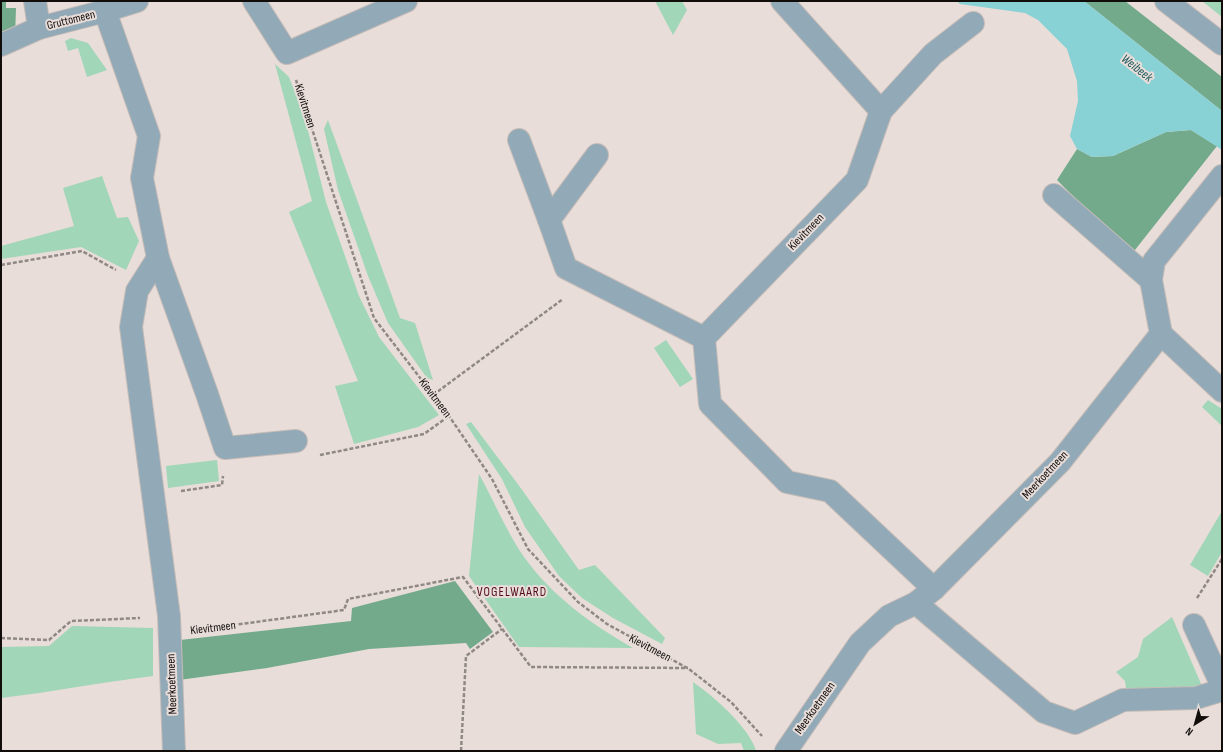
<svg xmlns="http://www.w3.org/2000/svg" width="1223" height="752" viewBox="0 0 1223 752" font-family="'Sofia Sans Condensed',sans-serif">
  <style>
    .green { fill: #a1d6b8 }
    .forest { fill: #74aa8c }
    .water { fill: #88d1d4 }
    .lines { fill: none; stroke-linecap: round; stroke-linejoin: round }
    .street-casing { stroke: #c5bcb8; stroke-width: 24 }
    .path { stroke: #908885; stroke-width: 2.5; stroke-dasharray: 4 2; stroke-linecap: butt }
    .street { stroke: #92a9b7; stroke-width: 22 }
    .labels { text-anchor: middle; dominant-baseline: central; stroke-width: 4; stroke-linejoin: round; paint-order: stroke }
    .street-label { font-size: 12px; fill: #100d0b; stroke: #e8ddd9 }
    .water-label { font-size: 13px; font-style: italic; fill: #1e5b5e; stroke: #e8ddd9 }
    .neighbourhood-label { font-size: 13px; letter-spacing: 1px; fill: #520c18; stroke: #e8ddd9 }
  </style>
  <rect width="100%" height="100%" fill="#e8ddd9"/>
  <g class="green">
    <polygon points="655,1 682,1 687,10 673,35"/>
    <polygon points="1202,1 1222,1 1222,17"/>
    <polygon points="71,38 88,43 107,70 87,77 78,48 68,51 65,41"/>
    <polygon points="275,64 289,77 305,119 326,202 359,296 379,337 439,415 418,427 354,444 335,386 358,381 289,212 312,201"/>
    <polygon points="328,120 400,318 415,323 433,380 427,378 388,323 368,276 338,190 324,129"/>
    <polygon points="102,176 117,218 128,217 139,241 126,270 81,247 1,259 1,246 74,226 63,188"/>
    <polygon points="666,340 693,379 680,387 654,348"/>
    <polygon points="1208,400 1222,409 1222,426 1202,407"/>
    <polygon points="471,422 520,487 579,570 595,565 665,638 662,644 613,618 582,598 559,576 525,527 502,479 466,424"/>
    <polygon points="217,460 219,481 168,488 166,466"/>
    <path d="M 479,474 C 494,501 506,531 524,557 C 553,597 591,624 633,648 L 519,647 L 469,576 Z"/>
    <polygon points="1222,511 1222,552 1208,576 1190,565"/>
    <polygon points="1172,617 1202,686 1127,694 1125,681 1116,672 1138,657 1143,639"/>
    <path d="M 72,626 L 153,628 L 153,676 C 102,682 52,692 1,698 L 1,647 L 49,646 Z"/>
    <path d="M 693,682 C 712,695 750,728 756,751 L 744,751 L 741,743 L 718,744 L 696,734 Z"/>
  </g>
  <g class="forest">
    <polygon points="1,1 6,1 6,8 16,8 15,38 1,31"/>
    <polygon points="1084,1 1125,1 1222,77 1222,111"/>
    <polygon points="1191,130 1217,146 1131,255 1057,180 1077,149 1092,157 1113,156 1166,132"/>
    <polygon points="455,581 493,632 470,649 466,643 369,649 267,668 179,680 180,640 351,621 352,608"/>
  </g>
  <polygon class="water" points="957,1 1084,1 1222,111 1222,150 1191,130 1166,132 1113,156 1092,157 1077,149 1070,136 1078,101 1077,81 1067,49 1038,20 1025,13 960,4"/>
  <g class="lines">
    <g class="street-casing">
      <g id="street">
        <polyline points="35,1 39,28 105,11"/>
        <polyline points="137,1 105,11 149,136 142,178 158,258 137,291 131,327 169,616 174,751"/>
        <polyline points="254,1 287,53 406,1"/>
        <polyline points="782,1 881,111"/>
        <polyline points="1166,1 1222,44"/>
        <polyline points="1,45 39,28"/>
        <polyline points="519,140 549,220"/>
        <polyline points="597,155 549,220 566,268 704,338"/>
        <polyline points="1054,195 1151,280"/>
        <polyline points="158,258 207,394 225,448 296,441"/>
        <polyline points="1161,334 1222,391"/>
        <polyline points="934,589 830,491 787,482 710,404 704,338 857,180 881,111 933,54 973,23"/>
        <polyline points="916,603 1044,712 1075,723 1123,700 1196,698 1222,690"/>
        <polyline points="1194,625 1222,686"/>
        <polyline points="786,751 860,643 889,616 916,603 934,589 1060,462 1161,334 1151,280 1154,261 1222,176"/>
      </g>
    </g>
    <g class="path">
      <polyline points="296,80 374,318 447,413 492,479 528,549 578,602 607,624 689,669 731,702 762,736"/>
      <polyline points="1,265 82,251 116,270"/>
      <polyline points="433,395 563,299"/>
      <polyline points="320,455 424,434 449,416"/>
      <polyline points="181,491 222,485 223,476"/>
      <polyline points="1197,598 1222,559"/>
      <polyline points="197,630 344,610 348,599 463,577 531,667 688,668"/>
      <polyline points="1,638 49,640 71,621 140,618"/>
      <polyline points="461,751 466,656 502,629"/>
    </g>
    <use href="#street" class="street"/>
  </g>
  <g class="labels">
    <g class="street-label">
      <text transform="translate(71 20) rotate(-14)">Gruttomeen</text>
      <text transform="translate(305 106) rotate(72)">Kievitmeen</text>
      <text transform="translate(806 232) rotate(-46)">Kievitmeen</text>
      <text transform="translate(435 398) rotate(53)">Kievitmeen</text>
      <text transform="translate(1045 475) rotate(-47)">Meerkoetmeen</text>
      <text transform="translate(213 628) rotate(-7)">Kievitmeen</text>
      <text transform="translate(650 648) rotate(28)">Kievitmeen</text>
      <text transform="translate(172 684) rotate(-92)">Meerkoetmeen</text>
      <text transform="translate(815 708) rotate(-55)">Meerkoetmeen</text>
    </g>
    <g class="water-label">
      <text transform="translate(1137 68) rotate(38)">Weibeek</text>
    </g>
    <g class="neighbourhood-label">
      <text x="512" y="592">VOGELWAARD</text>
    </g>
  </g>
  <rect width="1223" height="752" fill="none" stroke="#100d0b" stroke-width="4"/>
  <g transform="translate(1195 724) rotate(217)" stroke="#e8ddd9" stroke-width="3" paint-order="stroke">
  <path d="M0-3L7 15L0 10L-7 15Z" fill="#100d0b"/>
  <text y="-6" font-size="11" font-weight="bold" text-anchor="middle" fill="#100d0b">N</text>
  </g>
</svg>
